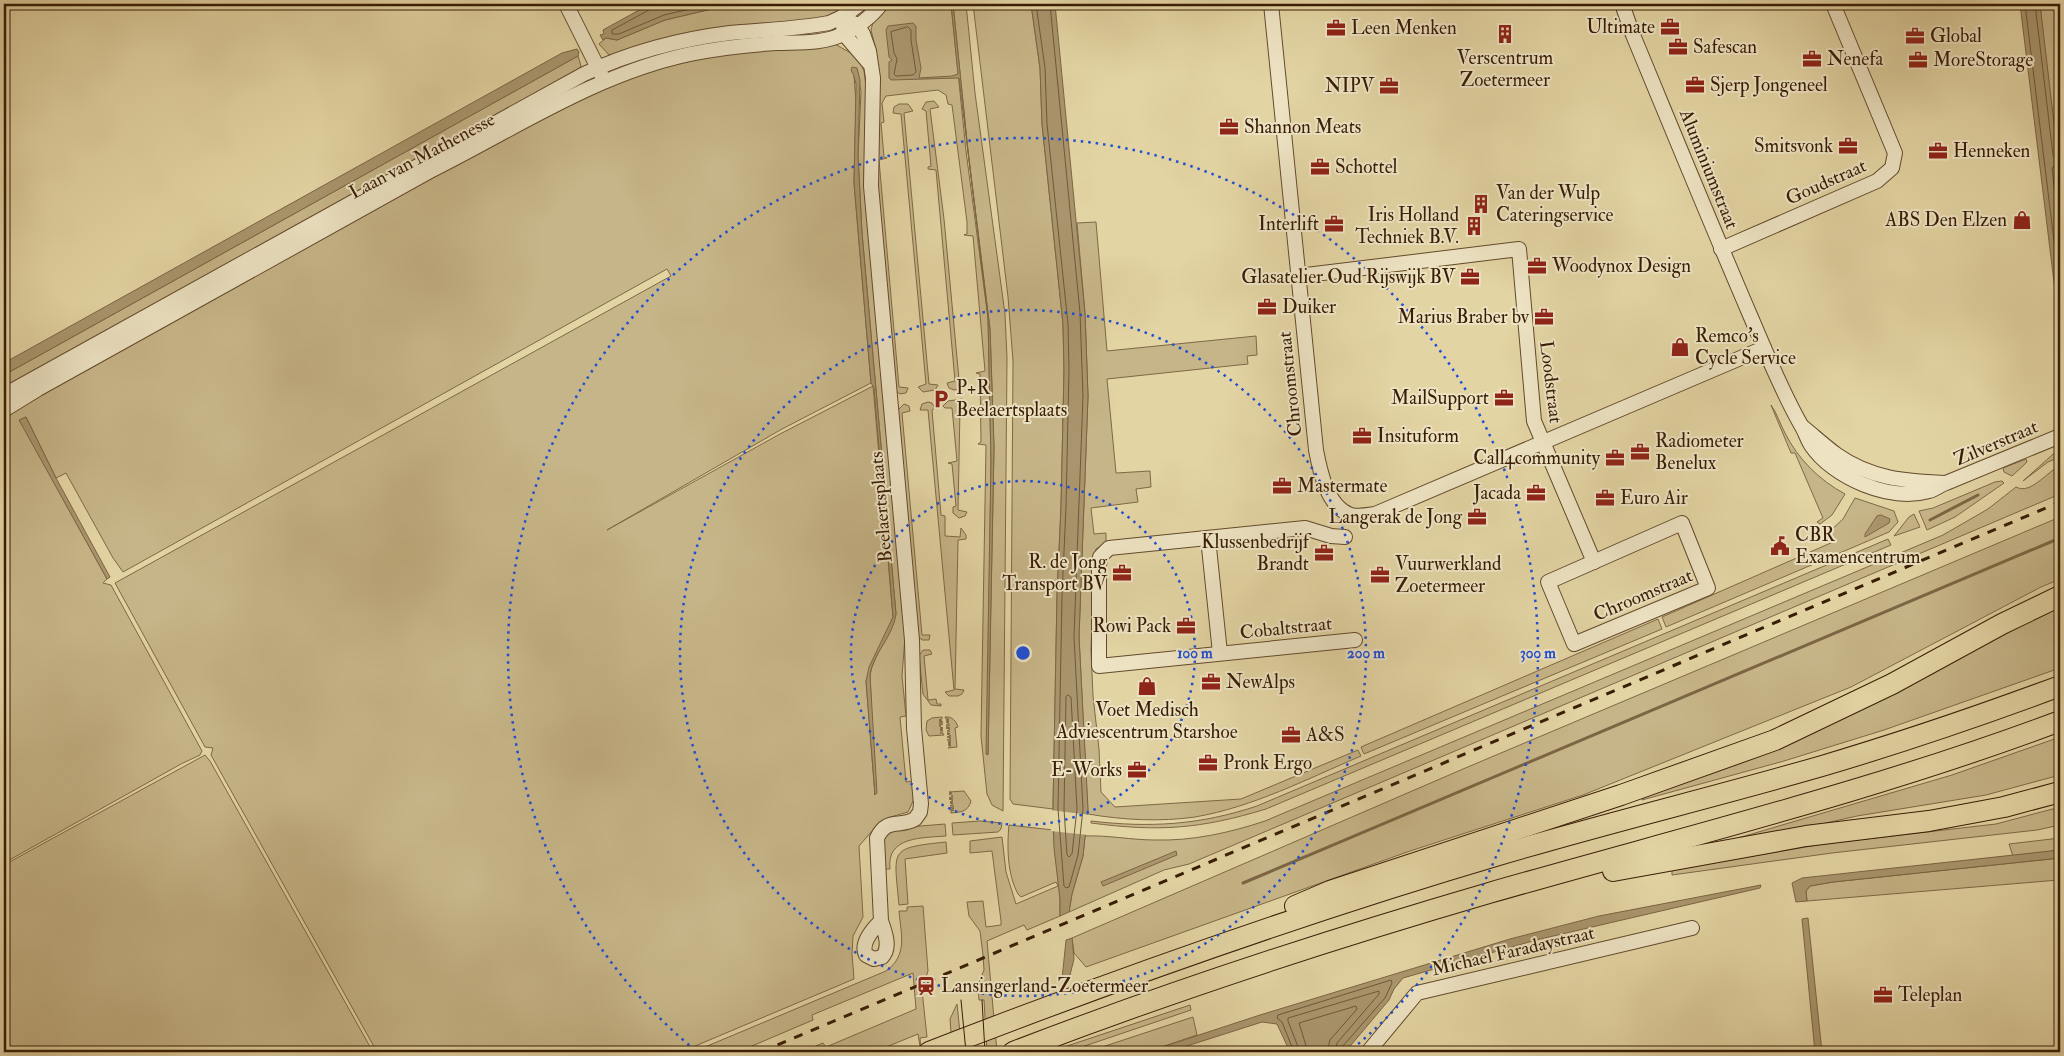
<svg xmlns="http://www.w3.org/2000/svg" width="2064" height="1056" viewBox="0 0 2064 1056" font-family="'IM FELL Double Pica',serif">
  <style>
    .green { fill: #c6b588; stroke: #7f6846; fill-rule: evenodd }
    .water { fill: #a9956d; stroke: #7c6543 }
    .pier { fill: #e3d4a3 }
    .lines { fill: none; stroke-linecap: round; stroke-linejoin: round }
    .shore { stroke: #705839; stroke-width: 1 }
    .stream { stroke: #7c6543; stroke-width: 3 }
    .minor-casing { stroke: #634a2c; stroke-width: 16 }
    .highway-casing { stroke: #381c05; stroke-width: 22 }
    .minor { stroke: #ede3c3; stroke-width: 14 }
    .highway { stroke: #e3d4a3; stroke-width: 20 }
    .tram { stroke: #381c05; stroke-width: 1 }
    .rail { stroke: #381c05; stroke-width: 3; stroke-dasharray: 9 9; stroke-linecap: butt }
    .ring { fill: none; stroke: #1d4ed8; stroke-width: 2.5; stroke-dasharray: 2.5 5 }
    .labels { text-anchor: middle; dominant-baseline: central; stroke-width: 4; stroke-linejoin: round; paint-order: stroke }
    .poi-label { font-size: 19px; fill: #381c05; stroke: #ede3c3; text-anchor: start }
    .street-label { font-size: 19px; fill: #381c05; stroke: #ede3c3 }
    .centre { fill: #1d4ed8; stroke: #ede3c3; stroke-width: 2.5 }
    .ring-label { font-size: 15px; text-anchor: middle; font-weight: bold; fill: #1d4ed8; stroke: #ede3c3; stroke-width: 4; stroke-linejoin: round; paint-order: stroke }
  </style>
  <rect width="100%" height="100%" fill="#e3d4a3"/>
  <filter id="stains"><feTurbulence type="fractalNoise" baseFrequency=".004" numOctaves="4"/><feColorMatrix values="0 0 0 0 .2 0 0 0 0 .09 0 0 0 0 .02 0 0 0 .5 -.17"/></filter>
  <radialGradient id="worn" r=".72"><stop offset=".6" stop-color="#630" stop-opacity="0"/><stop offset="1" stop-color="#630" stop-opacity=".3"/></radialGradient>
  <g class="green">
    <polygon points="733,4 855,4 829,19 629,55 609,55 599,44 606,38 617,40 665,20"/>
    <polygon points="886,4 951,4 966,151 988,318 991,462 987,755 988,754 994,447 990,329 968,151 953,4 966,4 975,93 1005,314 1007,358 1003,811 992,805 987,794 981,736 986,445 978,444 981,442 980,374 976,373 985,371 973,236 964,235 967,234 967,222 952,105 948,104 946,95 938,90 886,96 882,103 884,122 881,123 884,157 887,158 879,160 899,387 908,388 906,393 900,394 895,390 876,179 879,85 876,50 871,30 873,22"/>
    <polygon points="973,4 1031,4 1040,68 1042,124 1063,324 1064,370 1061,507 1057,595 1053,809 1013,804 1010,799 1013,361 1008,297"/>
    <polygon points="2040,4 2060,4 2060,175 2042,26"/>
    <path d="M 833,43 L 858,57 L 864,71 L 867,94 L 864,175 L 905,637 L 902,676 L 906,716 L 900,717 L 906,782 L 913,781 L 914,799 L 908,812 L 887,818 L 879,823 L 859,846 L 863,917 L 853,936 L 852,954 L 854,979 L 681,1052 L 377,1052 L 211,755 L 213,748 L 205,747 L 115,583 L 671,276 L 667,269 L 123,572 L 113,558 L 66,473 L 56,478 L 26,417 L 20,420 L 107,579 L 103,583 L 111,585 L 202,751 L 200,755 L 181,764 L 4,863 L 4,414 L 436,174 L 589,93 L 661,66 L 720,53 ZM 857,69 L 861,92 L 858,156 L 862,233 L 896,614 C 892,637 873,653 870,675 L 875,795 L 866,681 L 893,617 L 873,386 L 780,434 L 607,530 L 782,429 L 871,383 L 854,183 L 856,102 L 854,76 Z"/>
    <polygon points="578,56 581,66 577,71 4,391 4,375"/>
    <polygon points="934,101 939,107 930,109 944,219 959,379 967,380 964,388 954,390 949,388 947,383 955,381 936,170 928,169 928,167 931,166 926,111 922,109 926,102"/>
    <polygon points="899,104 908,104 913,111 904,113 929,384 938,385 935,390 923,392 918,387 926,384 901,114 893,113 894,107"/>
    <path d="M 1096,222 L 1107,351 L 1256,336 L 1257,355 L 1247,356 L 1248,364 L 1107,379 L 1116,473 L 1150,471 L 1151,487 L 1136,489 L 1138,502 L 1091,508 L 1094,534 L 1106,533 L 1106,543 L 1096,549 L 1094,563 L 1091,650 L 1093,696 L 1099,749 L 1101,792 L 1115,807 L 1241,799 L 1358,750 L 1361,756 C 1307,779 1253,807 1195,817 C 1160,822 1123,820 1088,814 L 1079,637 L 1088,396 L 1085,313 L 1077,223 Z"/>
    <polygon points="962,399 967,402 968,409 960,409 958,510 967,512 965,516 959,518 953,513 953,507 956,506 952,464 948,463 957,461 952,408 945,408 943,406 948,401"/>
    <polygon points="928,402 932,403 935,408 932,410 941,515 945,516 945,536 960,537 961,528 966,535 966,539 958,540 955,689 964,690 962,694 958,696 949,696 945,692 954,690 928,410 920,410 922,404"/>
    <polygon points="904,404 909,406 910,411 902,413 922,635 930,635 929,640 922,640 918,636 898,410"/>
    <path d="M 1771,405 C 1777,413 1780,424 1785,433 C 1798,459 1819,480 1845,494 L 1832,515 L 1820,524 L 1817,522 L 1823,518 L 1795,453 L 1791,453 Z"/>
    <polygon points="2060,448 2060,457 2048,462 2023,481"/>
    <polygon points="2026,459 2027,462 2012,476 2004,472 2003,468"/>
    <path d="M 2060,466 L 2060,494 L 1189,864 L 1164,870 L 1069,912 L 1072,894 L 1083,856 L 1085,836 C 1108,835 1131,840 1155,840 C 1192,841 1229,833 1265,821 L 1943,535 L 1988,509 L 2016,487 C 2031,495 2046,472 2060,466 Z"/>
    <polygon points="2002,481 2004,483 1955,517 1927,530 1919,511 1933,508 1995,482"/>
    <polygon points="1855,498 1894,511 1898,522 1889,532 1666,627 1662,617 1833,542 1829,532 1843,519"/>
    <polygon points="1914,514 1920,527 1894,536 1909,517"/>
    <polygon points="2060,517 2060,579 2041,587 1851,687 1583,795 1410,851 1086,967 1074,953 1072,938 1463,769"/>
    <path d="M 1888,539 L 1891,545 L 1266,809 C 1200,829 1159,832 1091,823 L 1091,821 C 1150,828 1200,825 1257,806 Z"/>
    <polygon points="2060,605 2060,668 1884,730 1784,761 1642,800 1643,798 1757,755"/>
    <polygon points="1658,619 1662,629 1364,754 1361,747"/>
    <polygon points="923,650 930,650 932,654 924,656 928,700 936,699 937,704 941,704 941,706 931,705 923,694 919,656"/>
    <polygon points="942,717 942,719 939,720 942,721 939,722 943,722 939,724 943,724 939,726 943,728 940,728 943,729 940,730 943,731 940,733 943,733 944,735 929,736 926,730 927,721 932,718"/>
    <path d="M 945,717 C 952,716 956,721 958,727 L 955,728 L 957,747 L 948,748 L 951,746 L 948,745 L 951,744 L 948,743 L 951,742 L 948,742 L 951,740 L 947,740 L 951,738 L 947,737 L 951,736 L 947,734 L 950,734 L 947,733 L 950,731 L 947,731 L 950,729 L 946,728 L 950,728 L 946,727 L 950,725 L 946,725 L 949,723 L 946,722 L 949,721 L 946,720 L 949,719 L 946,719 Z"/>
    <polygon points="2060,737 2060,775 1986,795 1857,816 1786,832 1738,838 1952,775"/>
    <polygon points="205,755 210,761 373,1052 4,1052 4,865"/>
    <path d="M 964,791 L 971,801 C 968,812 961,812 951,813 L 951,811 L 954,810 L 950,810 L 954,808 L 950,808 L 954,806 L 950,806 L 953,804 L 950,803 L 953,802 L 950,802 L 953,800 L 949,799 L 953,798 L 949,798 L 953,796 L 949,794 L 952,793 L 949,792 Z"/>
    <polygon points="2060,807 2060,825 2037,830 1832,853 1672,875 1672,870 1823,844 1996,824"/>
    <polygon points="980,821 1002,823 1001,829 998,832 953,835 952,823"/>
    <path d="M 945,824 L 946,836 C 923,838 886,836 890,869 L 885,869 L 881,846 L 887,832 L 896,828 Z"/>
    <path d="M 1009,825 L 1053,830 L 1060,899 L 1060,916 L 1027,930 L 1024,925 L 987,941 L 997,1052 L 987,1052 L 984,1000 L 979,1000 L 978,985 L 984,970 L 983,955 L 980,931 L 969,916 L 967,902 L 983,901 L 986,927 L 1001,925 L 1001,921 L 992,851 L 970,853 L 970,841 L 1002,837 L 1006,872 L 1016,904 L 1058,886 L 1056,882 L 1021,897 L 1018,894 C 1007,874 1007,846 1009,825 Z"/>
    <polygon points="2060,838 2060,850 2013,856 2009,844"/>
    <path d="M 946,842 L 947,853 L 905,859 L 908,904 L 899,905 C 894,849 888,848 946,842 Z"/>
    <polygon points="2060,858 2060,879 2059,880 1807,901 1806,891 1810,886 1833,882"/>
    <path d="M 923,906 L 928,971 L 922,990 L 927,1037 L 920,1038 L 921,1052 L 918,1034 L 874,1052 L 801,1052 L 823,1043 L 826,1047 L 916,1009 L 913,973 L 812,1015 L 813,1020 L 738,1052 L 693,1052 L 886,971 C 908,955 901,935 899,911 L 907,911 L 907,907 Z"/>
    <polygon points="957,1004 962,1052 954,1052 952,1046 950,1019"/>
    <polygon points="1190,1005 1191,1010 1067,1052 1049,1052"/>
    <polygon points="1193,1017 1197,1035 1147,1052 1087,1052"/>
  </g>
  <g class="water">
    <polygon points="650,4 733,4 665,20 617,40 606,38 603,40 600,35 604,34 603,30"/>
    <polygon points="951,4 953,4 968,151 990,329 994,447 988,755 986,754 991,462 988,318 959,78 891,80 889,78 889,62 892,60 889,57 886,30 888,26 913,23 916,26 916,40 921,68 919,78 952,76 958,74"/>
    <polygon points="1031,4 1055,4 1085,313 1088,396 1079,637 1088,809 1083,856 1072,894 1069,912 1060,916 1060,899 1054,848 1053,809 1057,595 1061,507 1064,370 1063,324 1042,124 1040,68"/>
    <polygon points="2020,4 2040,4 2060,175 2060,331"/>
    <polygon points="577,49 579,52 578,56 4,375 4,363 562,53"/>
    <path d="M 852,67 L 857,68 L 860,80 L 858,156 L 862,233 L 896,614 C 893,637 873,653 870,675 L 877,793 L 875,795 L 866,681 L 869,667 L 893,617 L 874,388 L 871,383 L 854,183 L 856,84 L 854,76 L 851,70 Z"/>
    <polygon points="26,417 56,478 110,577 107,579 19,420"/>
    <polygon points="1881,515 1890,519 1889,523 1865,537 1865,534 1877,516"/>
    <polygon points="2060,850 2060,858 1833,882 1810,886 1806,891 1807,901 1796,902 1792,883 1802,878"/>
    <polygon points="1176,851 1177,855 1103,886 1101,882"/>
    <polygon points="1761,885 1760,888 1536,940 1403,978 1394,989 1389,1000 1346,1051 1290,1052 1277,1024 1262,1022 1168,1052 1147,1052 1260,1015 1510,939 1599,916"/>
    <polygon points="1808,918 1822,1052 1815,1052 1802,919"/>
    <polygon points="1072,938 1074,959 1070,975 1062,979 1066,940"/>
  </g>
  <polygon class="pier" points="1050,810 1090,815 1088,835 1051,831"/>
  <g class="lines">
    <g class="shore">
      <polyline points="651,4 649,10 612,30 612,34 619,34 664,15 712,4"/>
      <polyline points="1036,4 1045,68 1047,124 1068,324 1069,370 1066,507 1062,596 1058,809 1064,886 1066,888 1069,887 1078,855 1083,809 1074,637 1083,396 1080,313 1050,4"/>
      <polyline points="2025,4 2060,290"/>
      <polyline points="2035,4 2053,155 2055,159 2060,160"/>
      <polygon points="908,27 911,30 911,40 916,72 913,75 896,76 894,74 897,59 894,53 891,32"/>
      <polyline points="2060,167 2054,166 2052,168 2060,239"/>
      <polygon points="1068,695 1071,697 1077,809 1072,854 1069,857 1067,855 1064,809 1066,697"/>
      <polyline points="1294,1052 1282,1022 1277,1018 1278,1015 1391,980 1392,983 1385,998 1342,1047 1341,1052"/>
      <polyline points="1300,1052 1288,1021 1288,1018 1379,991 1379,994 1337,1043 1335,1052"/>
      <polyline points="1308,1052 1299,1023 1356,1006 1357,1009 1330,1040 1327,1052"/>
    </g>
    <g class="stream">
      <polyline points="1930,520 1978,495"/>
      <polyline points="1243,883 2060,538"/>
    </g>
    <g class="minor-casing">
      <g id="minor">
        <polyline points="566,4 601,74"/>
        <path d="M 1271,4 L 1316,450 C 1320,471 1327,507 1351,515 C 1359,517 1368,515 1375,514 L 1764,348"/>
        <path d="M 1622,4 L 1633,35 C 1672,129 1710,222 1750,315 C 1766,352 1781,390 1801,425 C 1805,431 1807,439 1811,445 C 1833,478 1890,502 1929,491 C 1934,490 1940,485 1946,483 L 2060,436"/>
        <path d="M 842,17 L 857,25 L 863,34 L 869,51 L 873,78 L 871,186 L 912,640 L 914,728 L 921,804 L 920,812 L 915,819 C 899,828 887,817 877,838 L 881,921 C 885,932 891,948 882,957 L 874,959 L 866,955 C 860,943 873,929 881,921"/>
        <polyline points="843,25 844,34 869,63"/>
        <polyline points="1721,249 1877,181 1892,168 1895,153 1833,4"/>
        <polyline points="1298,276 1519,249 1534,421 1594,562"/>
        <path d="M 4,395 L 584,74 C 629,53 681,39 730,33 C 763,30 797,29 829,23 L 842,17 L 860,4"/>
        <path d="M 4,410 L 38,389 L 432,170 C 516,128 596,74 690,54 C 718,48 747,45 776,43 C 797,42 824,44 843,34 C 857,28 872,16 881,4"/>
        <path d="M 1804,428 C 1815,437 1826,447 1837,455 C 1871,479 1905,481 1945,483"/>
        <polygon points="1682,523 1708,588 1574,644 1548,582"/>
        <polyline points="1345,537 1331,536 1305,528 1109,548 1100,557 1099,566 1099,666 1355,640"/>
        <polyline points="1208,538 1220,653"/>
        <polyline points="1368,1052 1417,993 1692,928"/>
      </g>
    </g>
    <g class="highway-casing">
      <g id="highway">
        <polyline points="1613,871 1806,836 1929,821 2004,807 2060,792"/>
        <polyline points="1295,906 1330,891 1621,795 1775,740 1892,684 2002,624 2060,596"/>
        <path d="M 929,1052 C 1117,979 1306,912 1499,855 C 1606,823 1715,797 1822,766 C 1903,742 1982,715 2060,686"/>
        <path d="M 1013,1052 C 1169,992 1328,940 1489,893 C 1680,838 1874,791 2060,721"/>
      </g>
    </g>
    <use href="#minor" class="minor"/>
    <use href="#highway" class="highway"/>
    <g class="tram">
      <polyline points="961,1000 966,1052"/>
      <polyline points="982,1000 985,1052"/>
    </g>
    <polyline class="rail" points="761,1052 2060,502"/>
  </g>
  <g class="ring">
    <circle cx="1023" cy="653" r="172"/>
    <circle cx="1023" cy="653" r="343"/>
    <path d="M695 1050A515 515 0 1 1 1351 1050"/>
  </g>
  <defs>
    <g id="office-bare" transform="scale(1.5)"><path d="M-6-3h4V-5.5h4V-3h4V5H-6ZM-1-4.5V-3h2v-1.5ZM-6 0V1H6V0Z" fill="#8f2418" stroke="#ede3c3" stroke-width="2.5" paint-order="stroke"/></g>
    <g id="building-bare" transform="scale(1.5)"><path d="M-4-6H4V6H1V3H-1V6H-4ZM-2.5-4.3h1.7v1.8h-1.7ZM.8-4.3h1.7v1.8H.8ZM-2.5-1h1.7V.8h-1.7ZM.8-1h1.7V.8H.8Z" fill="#8f2418" stroke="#ede3c3" stroke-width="2.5" paint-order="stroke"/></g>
    <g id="shop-bare" transform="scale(1.5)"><path d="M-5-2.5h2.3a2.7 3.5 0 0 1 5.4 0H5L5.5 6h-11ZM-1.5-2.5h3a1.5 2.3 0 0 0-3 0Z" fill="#8f2418" stroke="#ede3c3" stroke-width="2.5" paint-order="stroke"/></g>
    <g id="parking-bare" transform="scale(1.5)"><path d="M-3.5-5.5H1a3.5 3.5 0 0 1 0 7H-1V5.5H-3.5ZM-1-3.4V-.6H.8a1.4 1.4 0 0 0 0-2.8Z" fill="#8f2418" stroke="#ede3c3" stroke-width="2.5" paint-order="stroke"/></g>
    <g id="civic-bare" transform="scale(1.5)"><path d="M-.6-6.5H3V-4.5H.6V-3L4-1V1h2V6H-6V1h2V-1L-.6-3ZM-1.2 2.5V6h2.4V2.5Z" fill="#8f2418" stroke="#ede3c3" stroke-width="2.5" paint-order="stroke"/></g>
    <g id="station-bare" transform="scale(1.5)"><path d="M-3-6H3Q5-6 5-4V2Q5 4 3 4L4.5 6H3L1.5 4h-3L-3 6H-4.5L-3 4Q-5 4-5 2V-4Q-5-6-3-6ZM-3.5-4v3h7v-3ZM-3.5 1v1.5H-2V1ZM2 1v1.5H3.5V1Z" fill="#8f2418" stroke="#ede3c3" stroke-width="2.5" paint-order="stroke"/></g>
  </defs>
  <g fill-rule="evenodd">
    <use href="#office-bare" x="1670" y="27"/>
    <use href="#office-bare" x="1336" y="28"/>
    <use href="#building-bare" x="1505" y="34"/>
    <use href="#office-bare" x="1915" y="36"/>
    <use href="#office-bare" x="1678" y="47"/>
    <use href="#office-bare" x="1812" y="59"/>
    <use href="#office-bare" x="1918" y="60"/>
    <use href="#office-bare" x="1695" y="85"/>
    <use href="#office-bare" x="1389" y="86"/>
    <use href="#office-bare" x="1229" y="127"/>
    <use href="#office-bare" x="1848" y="146"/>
    <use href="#office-bare" x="1938" y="151"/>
    <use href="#office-bare" x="1320" y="167"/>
    <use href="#building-bare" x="1481" y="204"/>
    <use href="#shop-bare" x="2022" y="220"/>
    <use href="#office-bare" x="1334" y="224"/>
    <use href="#building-bare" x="1474" y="226"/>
    <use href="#office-bare" x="1537" y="266"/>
    <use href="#office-bare" x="1470" y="277"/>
    <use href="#office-bare" x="1267" y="307"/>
    <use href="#office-bare" x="1544" y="317"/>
    <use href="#shop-bare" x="1680" y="347"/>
    <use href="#office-bare" x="1504" y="398"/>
    <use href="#parking-bare" x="941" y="399"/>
    <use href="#office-bare" x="1362" y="436"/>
    <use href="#office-bare" x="1640" y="452"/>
    <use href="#office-bare" x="1615" y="458"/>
    <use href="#office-bare" x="1282" y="486"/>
    <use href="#office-bare" x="1536" y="493"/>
    <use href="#office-bare" x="1605" y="498"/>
    <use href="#office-bare" x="1477" y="517"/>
    <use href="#civic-bare" x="1780" y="546"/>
    <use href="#office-bare" x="1324" y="553"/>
    <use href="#office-bare" x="1122" y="573"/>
    <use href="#office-bare" x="1380" y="575"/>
    <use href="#office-bare" x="1186" y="626"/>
    <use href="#office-bare" x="1211" y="682"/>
    <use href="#shop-bare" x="1147" y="686"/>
    <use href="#office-bare" x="1291" y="735"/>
    <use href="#office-bare" x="1208" y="763"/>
    <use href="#office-bare" x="1137" y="770"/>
    <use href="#station-bare" x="926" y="986"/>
    <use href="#office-bare" x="1883" y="995"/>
  </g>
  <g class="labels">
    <g class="poi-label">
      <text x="1655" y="27" text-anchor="end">Ultimate</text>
      <text x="1351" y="28">Leen Menken</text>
      <text x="1930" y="36">Global</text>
      <text x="1693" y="47">Safescan</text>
      <text x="1505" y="58" text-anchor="middle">Verscentrum<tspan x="1505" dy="22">Zoetermeer</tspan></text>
      <text x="1827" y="59">Nenefa</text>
      <text x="1933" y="60">MoreStorage</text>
      <text x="1710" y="85">Sjerp Jongeneel</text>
      <text x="1374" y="86" text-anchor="end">NIPV</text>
      <text x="1244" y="127">Shannon Meats</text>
      <text x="1833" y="146" text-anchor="end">Smitsvonk</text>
      <text x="1953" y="151">Henneken</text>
      <text x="1335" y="167">Schottel</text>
      <text x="1496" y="193">Van der Wulp<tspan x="1496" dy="22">Cateringservice</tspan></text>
      <text x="1459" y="215" text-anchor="end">Iris Holland<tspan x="1459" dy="22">Techniek B.V.</tspan></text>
      <text x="2007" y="220" text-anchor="end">ABS Den Elzen</text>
      <text x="1319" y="224" text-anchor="end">Interlift</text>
      <text x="1552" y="266">Woodynox Design</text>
      <text x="1455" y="277" text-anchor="end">Glasatelier Oud Rijswijk BV</text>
      <text x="1282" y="307">Duiker</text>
      <text x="1529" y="317" text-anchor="end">Marius Braber bv</text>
      <text x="1695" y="336">Remco's<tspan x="1695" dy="22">Cycle Service</tspan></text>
      <text x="956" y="388">P+R<tspan x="956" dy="22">Beelaertsplaats</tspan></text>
      <text x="1489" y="398" text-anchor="end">MailSupport</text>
      <text x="1377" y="436">Insituform</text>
      <text x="1655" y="441">Radiometer<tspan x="1655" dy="22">Benelux</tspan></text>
      <text x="1600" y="458" text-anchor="end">Call4community</text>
      <text x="1297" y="486">Mastermate</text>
      <text x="1521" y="493" text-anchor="end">Jacada</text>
      <text x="1620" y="498">Euro Air</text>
      <text x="1462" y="517" text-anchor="end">Langerak de Jong</text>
      <text x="1795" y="535">CBR<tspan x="1795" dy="22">Examencentrum</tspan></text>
      <text x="1309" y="542" text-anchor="end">Klussenbedrijf<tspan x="1309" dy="22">Brandt</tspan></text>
      <text x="1107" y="562" text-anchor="end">R. de Jong<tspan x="1107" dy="22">Transport BV</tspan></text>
      <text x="1395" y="564">Vuurwerkland<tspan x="1395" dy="22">Zoetermeer</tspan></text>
      <text x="1171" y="626" text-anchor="end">Rowi Pack</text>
      <text x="1226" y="682">NewAlps</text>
      <text x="1147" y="710" text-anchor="middle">Voet Medisch<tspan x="1147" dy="22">Adviescentrum Starshoe</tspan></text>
      <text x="1306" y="735">A&amp;S</text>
      <text x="1223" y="763">Pronk Ergo</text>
      <text x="1122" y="770" text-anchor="end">E-Works</text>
      <text x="941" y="986">Lansingerland-Zoetermeer</text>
      <text x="1898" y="995">Teleplan</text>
    </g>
    <g class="street-label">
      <text transform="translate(422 156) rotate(-28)">Laan van Mathenesse</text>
      <text transform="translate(1709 169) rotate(68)">Aluminiumstraat</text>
      <text transform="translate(1826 182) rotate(-24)">Goudstraat</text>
      <text transform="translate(1551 382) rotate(83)">Loodstraat</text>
      <text transform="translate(1290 384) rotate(-96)">Chroomstraat</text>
      <text transform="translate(1996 443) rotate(-23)">Zilverstraat</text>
      <text transform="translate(881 507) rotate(-95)">Beelaertsplaats</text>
      <text transform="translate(1643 595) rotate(-23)">Chroomstraat</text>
      <text transform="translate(1286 628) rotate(-6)">Cobaltstraat</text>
      <text transform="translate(1513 951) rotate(-13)">Michael Faradaystraat</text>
    </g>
  </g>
  <circle cx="1023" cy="653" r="8" class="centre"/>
  <g class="ring-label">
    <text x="1195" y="658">100 m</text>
    <text x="1366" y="658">200 m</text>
    <text x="1538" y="658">300 m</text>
  </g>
  <rect width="2064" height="1056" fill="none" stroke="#e3d4a3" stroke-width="20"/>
  <rect x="5" y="5" width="2054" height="1046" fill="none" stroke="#381c05" stroke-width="2.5"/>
  <rect x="10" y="10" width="2044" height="1036" fill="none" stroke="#381c05"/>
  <rect width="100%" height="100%" filter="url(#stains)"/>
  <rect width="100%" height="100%" fill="url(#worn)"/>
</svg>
